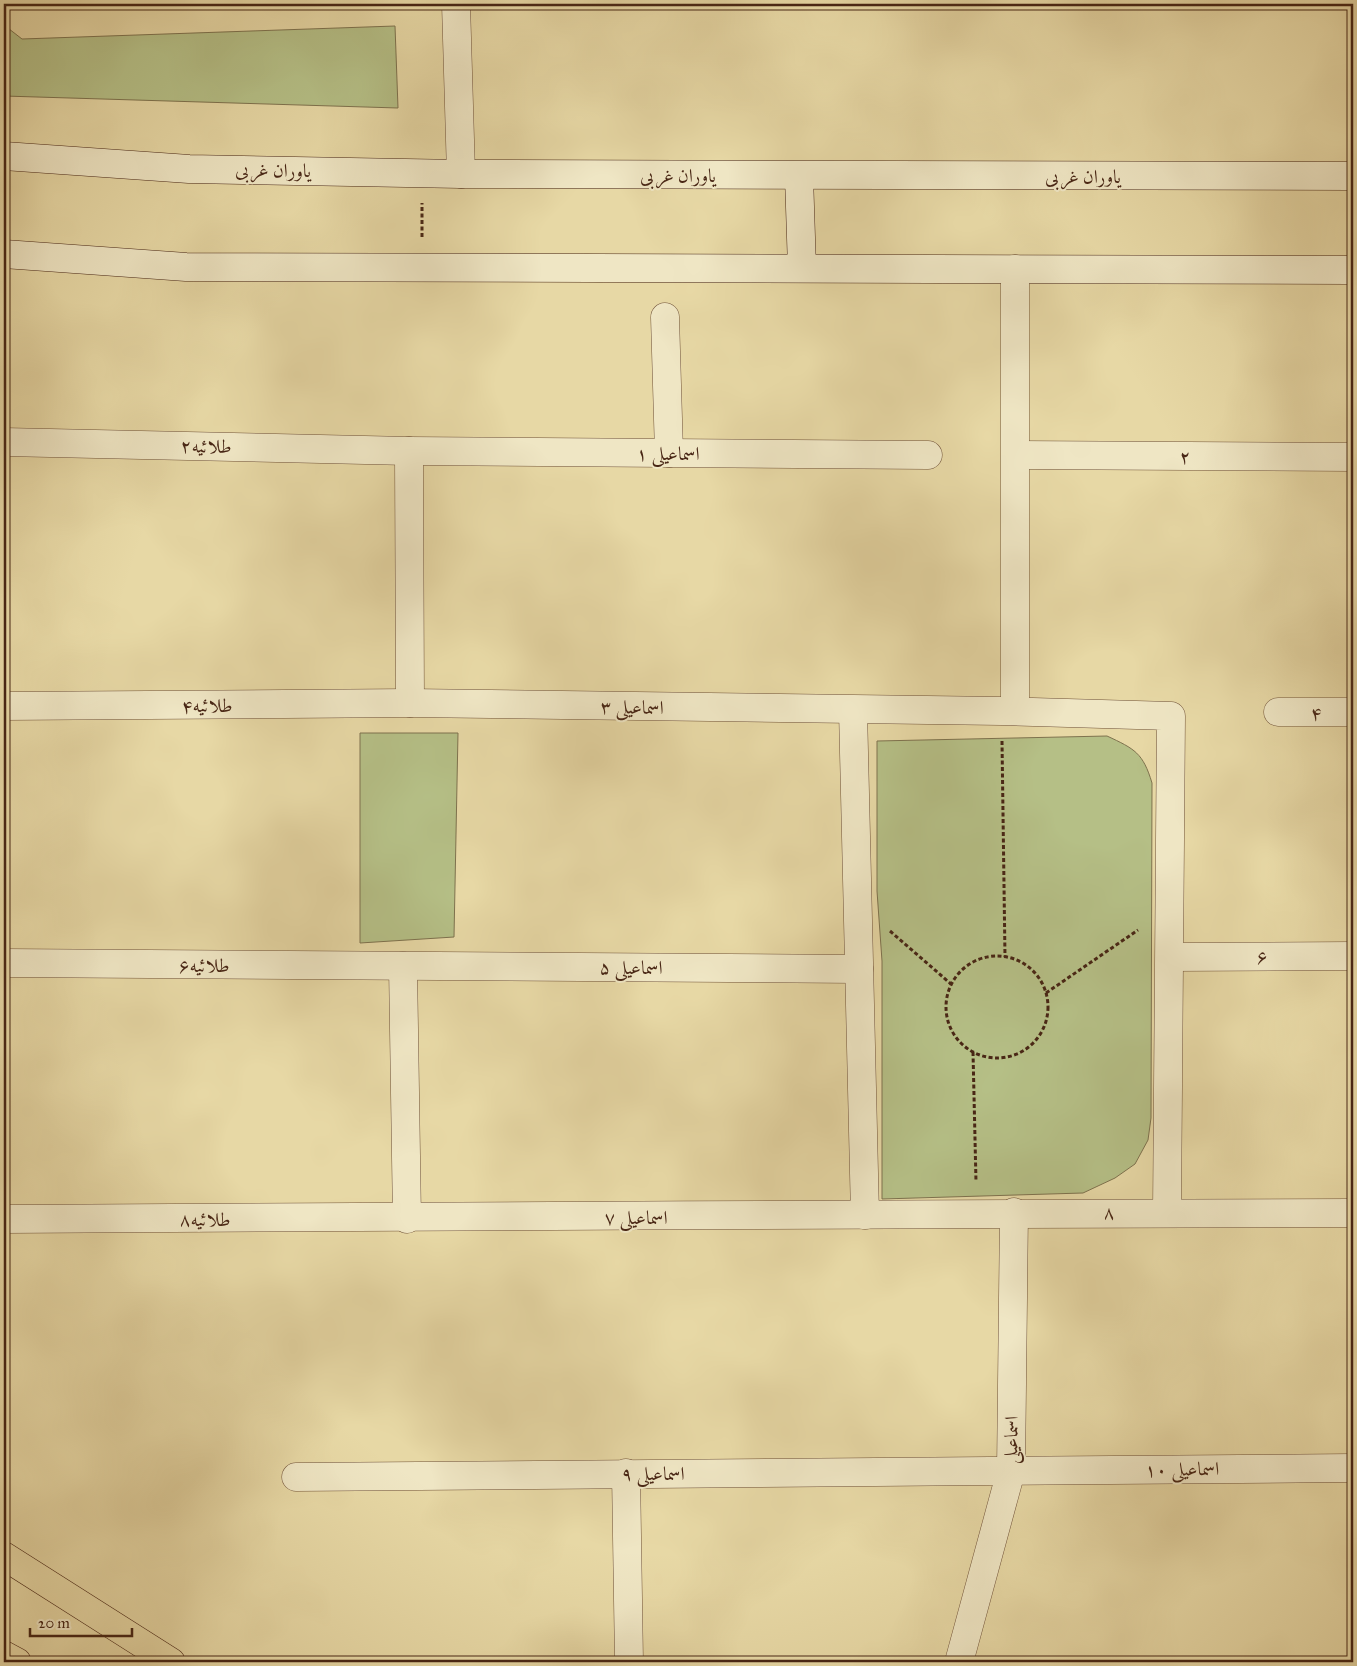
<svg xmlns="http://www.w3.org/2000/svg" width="1357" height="1666" viewBox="0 0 1357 1666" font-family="'IM FELL Great Primer',Amiri,serif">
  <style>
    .green { fill: #b5bf86; stroke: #7e724e }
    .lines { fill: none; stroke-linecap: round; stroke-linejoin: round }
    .minor-casing { stroke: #705239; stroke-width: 29 }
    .secondary-casing { stroke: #482615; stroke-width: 29 }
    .primary-casing { stroke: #482615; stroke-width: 29 }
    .path { stroke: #482615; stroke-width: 3; stroke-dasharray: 4 2.5; stroke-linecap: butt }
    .minor { stroke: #efe6c4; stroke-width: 28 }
    .secondary { stroke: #efe6c4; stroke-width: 28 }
    .primary { stroke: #e7d8a5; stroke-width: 28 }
    .labels { text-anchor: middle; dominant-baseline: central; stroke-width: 4; stroke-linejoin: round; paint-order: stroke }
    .street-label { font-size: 19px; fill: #482615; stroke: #efe6c4 }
  </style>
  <rect width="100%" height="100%" fill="#e7d8a5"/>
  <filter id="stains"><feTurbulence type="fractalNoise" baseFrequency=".004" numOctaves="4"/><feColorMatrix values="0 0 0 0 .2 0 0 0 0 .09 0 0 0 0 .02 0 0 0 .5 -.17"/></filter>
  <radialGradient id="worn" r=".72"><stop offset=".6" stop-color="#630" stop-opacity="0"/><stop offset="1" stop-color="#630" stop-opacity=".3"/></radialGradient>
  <g class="green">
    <polygon points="4,25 22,39 395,26 398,108 4,96"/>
    <polygon points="360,733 458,733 454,937 360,943"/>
    <path d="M 1107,736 C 1135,749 1143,753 1152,783 L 1151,1118 L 1148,1140 L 1135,1164 L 1115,1178 L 1083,1193 L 882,1199 L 882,961 L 877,891 L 877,741 Z"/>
  </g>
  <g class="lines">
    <g class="minor-casing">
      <g id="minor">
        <polyline points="456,4 461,174"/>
        <polyline points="665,317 669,453"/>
        <polyline points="4,442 409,451 928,455"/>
        <polyline points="409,451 410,703"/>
        <polyline points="1017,455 1353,457"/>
        <polyline points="4,706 410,703 1001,711 1171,716 1167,1212"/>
        <polyline points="853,710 865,1215"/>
        <polyline points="1015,711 1015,269"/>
        <polyline points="1278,712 1353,712"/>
        <polyline points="1171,957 1353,956"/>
        <polyline points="4,963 859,969"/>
        <polyline points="403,966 407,1219"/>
        <path d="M 4,1219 C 454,1219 903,1211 1353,1213"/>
        <polyline points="626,1473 629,1662"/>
        <polyline points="296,1477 1353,1468"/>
        <polyline points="959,1662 1011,1471 1014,1212"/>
      </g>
    </g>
    <g class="secondary-casing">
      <g id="secondary">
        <polyline points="4,156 189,169 461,174 1353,176"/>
        <polyline points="799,176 802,268"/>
        <polyline points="4,254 186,267 1353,270"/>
      </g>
    </g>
    <g class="primary-casing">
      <g id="primary">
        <polyline points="4,1556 171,1662"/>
        <polyline points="4,1655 17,1662"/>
      </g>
    </g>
    <g class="path">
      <polyline points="422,237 422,203"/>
      <polyline points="1002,741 1005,957"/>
      <polyline points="890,931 951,984"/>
      <circle cx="997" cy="1007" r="51"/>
      <polyline points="1046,993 1138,930"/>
      <polyline points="973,1052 976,1182"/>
    </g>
    <use href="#minor" class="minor"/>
    <use href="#secondary" class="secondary"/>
    <use href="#primary" class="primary"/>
  </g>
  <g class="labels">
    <g class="street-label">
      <text transform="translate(273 170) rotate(1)">یاوران غربی</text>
      <text x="678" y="175">یاوران غربی</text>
      <text x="1083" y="176">یاوران غربی</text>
      <text transform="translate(206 446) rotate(1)">طلائیه۲</text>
      <text x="668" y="453">اسماعیلی ۱</text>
      <text x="1185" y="456">۲</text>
      <text x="207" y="705">طلائیه۴</text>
      <text transform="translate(632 707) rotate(1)">اسماعیلی ۳</text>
      <text x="1316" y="712">۴</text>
      <text x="1262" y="956">۶</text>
      <text x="204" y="965">طلائیه۶</text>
      <text x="631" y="967">اسماعیلی ۵</text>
      <text x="1109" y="1212">۸</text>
      <text x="636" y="1217">اسماعیلی ۷</text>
      <text x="205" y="1219">طلائیه۸</text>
      <text transform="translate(1011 1440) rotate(-89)">اسماعیلی</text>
      <text transform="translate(1182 1469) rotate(-1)">اسماعیلی ۱۰</text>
      <text x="653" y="1473">اسماعیلی ۹</text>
    </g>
  </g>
  <rect width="1357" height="1666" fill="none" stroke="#e7d8a5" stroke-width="20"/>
  <rect x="5" y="5" width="1347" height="1656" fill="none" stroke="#482615" stroke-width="2.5"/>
  <rect x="10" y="10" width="1337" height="1646" fill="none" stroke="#482615"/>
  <path d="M30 1628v8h102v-8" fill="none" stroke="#482615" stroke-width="2.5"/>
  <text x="38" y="1628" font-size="15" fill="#482615" stroke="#efe6c4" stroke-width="4" paint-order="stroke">20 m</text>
  <rect width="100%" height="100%" filter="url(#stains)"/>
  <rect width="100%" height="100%" fill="url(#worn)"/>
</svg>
